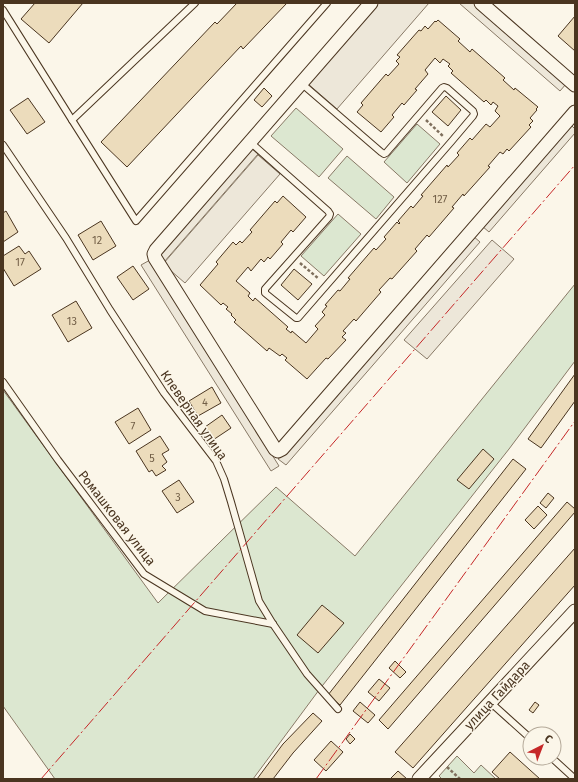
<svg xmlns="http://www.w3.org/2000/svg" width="578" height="782" viewBox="0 0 578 782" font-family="'Fira Sans',sans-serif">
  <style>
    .green { fill: #dce7d0; stroke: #887966 }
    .parking { fill: #ede7d9; stroke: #887966 }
    .building { fill: #ecdcbc; stroke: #4a3520 }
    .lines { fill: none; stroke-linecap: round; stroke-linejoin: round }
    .lane-casing { stroke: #4a3520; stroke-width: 8 }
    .street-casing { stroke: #4a3520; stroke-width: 15 }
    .path { stroke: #7f6f5c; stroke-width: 2.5; stroke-dasharray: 3 2; stroke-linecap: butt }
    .lane { stroke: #fbf6e9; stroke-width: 6 }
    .street { stroke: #fbf6e9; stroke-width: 13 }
    .power { stroke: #c62828; stroke-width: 1; stroke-dasharray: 14 3 2 3; stroke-linecap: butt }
    .labels { text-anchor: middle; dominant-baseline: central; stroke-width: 3; stroke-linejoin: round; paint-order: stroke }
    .number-label { font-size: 11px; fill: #725f47 }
    .street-label { font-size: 13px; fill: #4a3520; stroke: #fbf6e9 }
  </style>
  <rect width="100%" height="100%" fill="#fbf6e9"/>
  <g class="green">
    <polygon points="296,108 343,149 319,177 271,136"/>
    <polygon points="417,124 440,144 407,183 384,162"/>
    <polygon points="347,156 394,197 376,219 328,178"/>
    <polygon points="338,214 361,234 324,276 301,256"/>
    <polygon points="575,284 575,361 509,449 319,690 253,779 55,779 3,706 3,390 158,603 276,487 355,556"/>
    <polygon points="457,756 474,773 481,765 496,779 442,779 439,776"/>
  </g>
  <g class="parking">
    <polygon points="375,3 429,3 337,109 306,82"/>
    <polygon points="459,3 473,3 566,84 560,91"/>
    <polygon points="570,124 575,129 575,133 489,232 482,226"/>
    <polygon points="250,147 258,154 164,262 156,255"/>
    <polygon points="258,155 280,174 185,283 163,264"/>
    <polygon points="473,236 480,242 286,465 278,459"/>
    <polygon points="492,240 514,259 427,359 404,340"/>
    <polygon points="150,260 279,466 271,471 141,265"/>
  </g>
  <g class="building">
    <polygon points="35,3 83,3 49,43 21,19"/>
    <polygon points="237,3 287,3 243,49 241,46 127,167 101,142 215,22 217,24"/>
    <polygon points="575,16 575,51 558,36"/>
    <polygon points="438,20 460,39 458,41 470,52 472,49 505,78 503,80 514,90 515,88 538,107 536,109 537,110 530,118 533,121 529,125 531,127 509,151 507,149 503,154 500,152 488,166 490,167 464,196 463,194 452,207 454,208 429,237 427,235 415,249 417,251 392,279 390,278 379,290 381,292 356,321 354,319 343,331 346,333 342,337 346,340 328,359 326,358 307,379 285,360 287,358 282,354 280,356 269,348 267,351 234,322 236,320 231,315 232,314 226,309 228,307 223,303 221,305 200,285 218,264 216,262 233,242 236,245 240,241 242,243 252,232 250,230 275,201 277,203 283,196 306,217 293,232 291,230 281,242 283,244 270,259 268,257 264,262 261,259 251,271 248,267 236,281 250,293 248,296 253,301 255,298 288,327 286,329 291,333 292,331 306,343 318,329 315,326 325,315 322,312 327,306 325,305 338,290 340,291 350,279 348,278 374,248 376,250 386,239 384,237 397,222 399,224 400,223 398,221 411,206 413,208 423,196 421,195 447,165 448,167 459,155 457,153 470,138 472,140 486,124 490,127 500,116 495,111 498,106 493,102 491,105 486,100 484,102 451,73 453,71 448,66 450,64 443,59 440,63 435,58 425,70 428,74 415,89 417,90 404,105 402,103 392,115 394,117 381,132 357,112 363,105 361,103 386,74 388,76 399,64 396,61 400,57 397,55 419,30 421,31 425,26 428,29 435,21 436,22"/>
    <polygon points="264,88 272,96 262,107 254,100"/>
    <polygon points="446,96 461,110 448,126 432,112"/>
    <polygon points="28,98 45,122 27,134 10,110"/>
    <polygon points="6,211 18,232 3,242 3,213"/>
    <polygon points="101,221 116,246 93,260 78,235"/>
    <polygon points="19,246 25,254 29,251 41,269 14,286 3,268 3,256"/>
    <polygon points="133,266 149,289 133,300 117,277"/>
    <polygon points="294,269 312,284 298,300 281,285"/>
    <polygon points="76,301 92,328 68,342 52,315"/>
    <polygon points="575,374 575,401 541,448 528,439"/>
    <polygon points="212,387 221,403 198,416 189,401"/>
    <polygon points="138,408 151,430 129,444 115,422"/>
    <polygon points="222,415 231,428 213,440 205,427"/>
    <polygon points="160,436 169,450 162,454 167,462 162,466 166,470 156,476 152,470 149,472 136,451"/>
    <polygon points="483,449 494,459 469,489 457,480"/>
    <polygon points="513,459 526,469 340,705 328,695"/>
    <polygon points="179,480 194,502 177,513 162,491"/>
    <polygon points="548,493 554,498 546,508 540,503"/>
    <polygon points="567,502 575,509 575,512 388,729 379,720"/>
    <polygon points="538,506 547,515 534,529 525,520"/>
    <polygon points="575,548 575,585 413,768 395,752"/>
    <polygon points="322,605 344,623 318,653 297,635"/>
    <polygon points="395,661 406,672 400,678 389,668"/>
    <polygon points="379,679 390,688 379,701 368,692"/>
    <polygon points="360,702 375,715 368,723 353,711"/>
    <polygon points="535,702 539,705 533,713 529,710"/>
    <polygon points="313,713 322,721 293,753 273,779 257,779 283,744"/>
    <polygon points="350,734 355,739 350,744 346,739"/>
    <polygon points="331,741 343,752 326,771 314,760"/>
    <polygon points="510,752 540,779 500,779 492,772"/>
    <polygon points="398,771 407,779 390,779"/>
  </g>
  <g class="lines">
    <g class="lane-casing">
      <g id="lane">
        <polyline points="195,3 72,120 136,221 327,3"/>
        <polyline points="3,10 72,120"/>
        <polyline points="250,142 328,211 330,214 329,217 265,289 265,293 296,318 298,318 451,142 473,116 474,114 473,111 447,88 444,87 442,88 386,153 384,154 381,152 301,83"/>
        <polyline points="3,145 66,238 110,310 164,393 216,461 224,479 231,502 259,601 273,624 307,674 338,709"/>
        <polyline points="3,382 58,460 144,574 205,611 273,624"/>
        <polyline points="490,702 530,738"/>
        <polyline points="552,758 575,779"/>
      </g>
    </g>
    <g class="street-casing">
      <g id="street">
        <polyline points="371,3 156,250 154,254 155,258 275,449 278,451 282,449 575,112"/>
        <polyline points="481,3 575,85"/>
        <polyline points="419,779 575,611"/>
      </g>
    </g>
    <g class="path">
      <polyline points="426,120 444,137"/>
      <polyline points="300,263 319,279"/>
      <polyline points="447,767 460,779"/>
    </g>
    <use href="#lane" class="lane"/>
    <use href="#street" class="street"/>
    <g class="power">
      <polyline points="41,779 575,165"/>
      <polyline points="316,779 575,421"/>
    </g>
  </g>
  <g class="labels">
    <g class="number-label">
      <text x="440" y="199">127</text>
      <text x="97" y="240">12</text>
      <text x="20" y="262">17</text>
      <text x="72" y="321">13</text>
      <text x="205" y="402">4</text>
      <text x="133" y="426">7</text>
      <text x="152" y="458">5</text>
      <text x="178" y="497">3</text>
    </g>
    <g class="street-label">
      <text transform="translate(194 415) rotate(55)">Клеверная улица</text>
      <text transform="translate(117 518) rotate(52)">Ромашковая улица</text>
      <text transform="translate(497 695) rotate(-47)">улица Гайдара</text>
    </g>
  </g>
  <rect width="578" height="782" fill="none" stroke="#4a3520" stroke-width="8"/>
  <g transform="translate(542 746) rotate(42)"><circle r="19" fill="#fbf6e9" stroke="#b4a999"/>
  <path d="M0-3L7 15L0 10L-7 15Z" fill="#c62828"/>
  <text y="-6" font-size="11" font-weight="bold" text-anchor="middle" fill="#4a3520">С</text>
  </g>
</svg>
